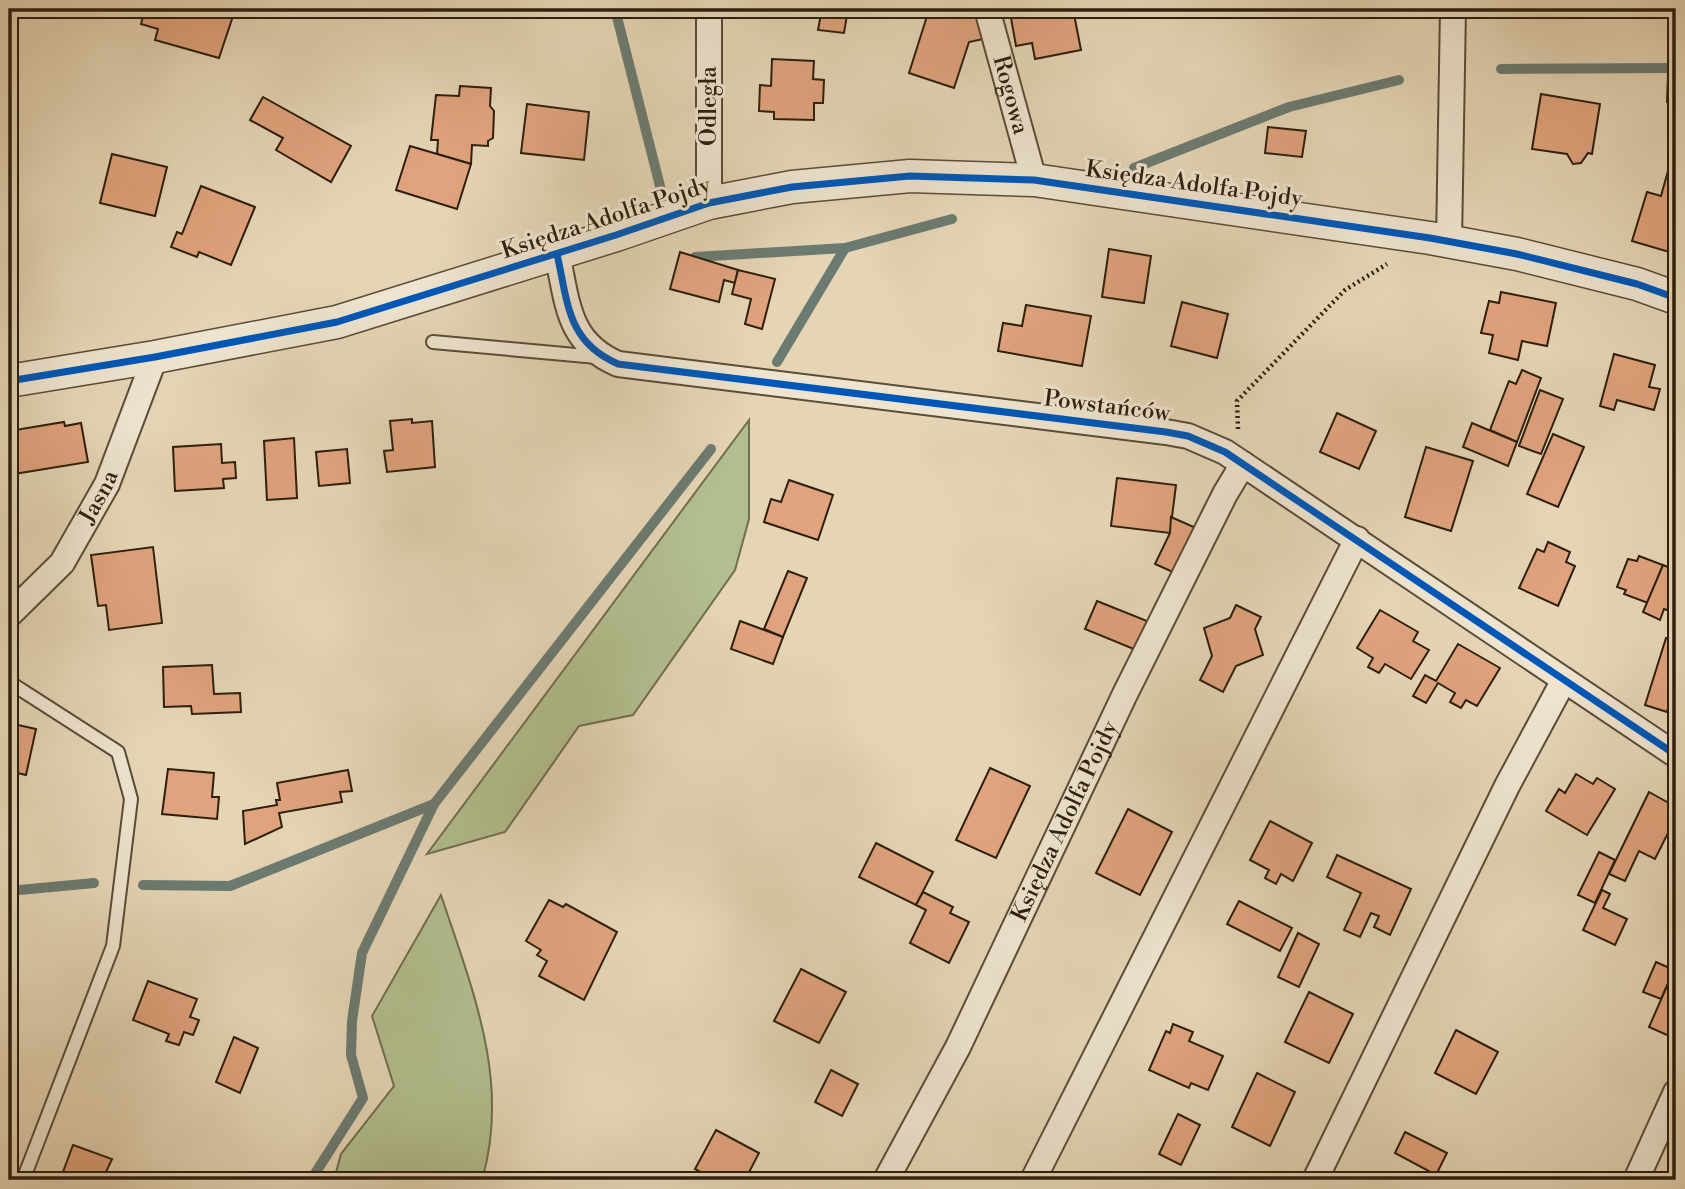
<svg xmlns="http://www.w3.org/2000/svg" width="1685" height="1189" viewBox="0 0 1685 1189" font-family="'Libre Bodoni',serif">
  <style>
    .green { fill: #b2be8f; stroke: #6f6e4e; stroke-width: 2 }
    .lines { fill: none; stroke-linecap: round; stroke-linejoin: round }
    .stream { stroke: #6c7b71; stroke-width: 10 }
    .building { fill: #e0a37d; stroke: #2c1f0d; stroke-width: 2 }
    .service-casing { stroke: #5a4c37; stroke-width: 16 }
    .minor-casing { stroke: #5a4c37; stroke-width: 28 }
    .tertiary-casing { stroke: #5a4c37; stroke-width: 35 }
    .path { stroke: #2c1f0d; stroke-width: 4.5; stroke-dasharray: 2 3.5; stroke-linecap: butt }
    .service { stroke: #eee4cf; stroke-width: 12 }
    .minor { stroke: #eee4cf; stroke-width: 24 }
    .tertiary { stroke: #eee4cf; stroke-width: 32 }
    .cycleway-casing { stroke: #eee4cf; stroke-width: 11 }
    .cycleway { stroke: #0057b8; stroke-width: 7 }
    .labels { text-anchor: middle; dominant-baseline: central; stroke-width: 6; stroke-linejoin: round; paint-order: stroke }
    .street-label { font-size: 23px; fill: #2c1f0d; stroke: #eee4cf }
  </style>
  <rect width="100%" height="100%" fill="#e5d5b5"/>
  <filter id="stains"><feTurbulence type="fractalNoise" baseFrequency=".00286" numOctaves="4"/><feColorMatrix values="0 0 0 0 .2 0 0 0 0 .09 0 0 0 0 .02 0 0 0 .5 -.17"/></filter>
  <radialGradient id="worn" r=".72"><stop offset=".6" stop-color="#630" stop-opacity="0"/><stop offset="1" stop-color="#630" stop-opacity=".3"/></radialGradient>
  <g class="green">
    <polygon points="749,420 749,519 735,570 633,715 579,726 505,832 427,854"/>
    <path d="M 441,895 C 472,989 511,1081 482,1180 L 334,1180 L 341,1154 L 394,1086 L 372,1016 Z"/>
  </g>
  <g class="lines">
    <g class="stream">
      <polyline points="615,9 662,194"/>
      <polyline points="1501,69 1676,68"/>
      <polyline points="1134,168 1289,107 1399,80"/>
      <polyline points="695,257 845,248"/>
      <polyline points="777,362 845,248 952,219"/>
      <polyline points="143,885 230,886 434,804 711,449"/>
      <polyline points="9,891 94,883"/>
      <polyline points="311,1180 363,1098 351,1055 352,1021 362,953 434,804"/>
    </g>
  </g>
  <g class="building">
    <polygon points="145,9 230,9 235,10 219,58 155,40 158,29 141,24"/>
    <polygon points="822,9 848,9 844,33 818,30"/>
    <polygon points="953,9 976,9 983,39 969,42 954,88 909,73 928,13 955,16"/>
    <polygon points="1060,9 1073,9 1081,50 1035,59 1032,43 1016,46 1011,18"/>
    <polygon points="772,59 814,61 813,79 824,80 823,103 814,103 814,120 774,119 774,112 759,111 760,85 771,86"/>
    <polygon points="1668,76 1676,76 1676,103 1667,102"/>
    <polygon points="460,86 491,88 490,106 494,111 493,138 488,141 488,146 472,145 471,164 437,154 438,140 431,140 436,95 459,96"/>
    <polygon points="1541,94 1600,104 1592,154 1588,153 1581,163 1573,164 1567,154 1532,149"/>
    <polygon points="263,97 351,146 331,182 276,150 283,138 250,120"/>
    <polygon points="527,104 589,112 584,160 521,153"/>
    <polygon points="1268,127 1306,131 1302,157 1265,153"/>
    <polygon points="410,146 471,164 457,209 396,190"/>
    <polygon points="1673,153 1676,154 1676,254 1632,241 1647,192 1661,196"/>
    <polygon points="112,154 167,167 155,216 100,203"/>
    <polygon points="201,186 255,207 231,265 199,252 197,257 171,247 177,232 182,234"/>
    <polygon points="1109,249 1151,256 1144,303 1102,297"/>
    <polygon points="680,252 738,270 735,283 724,280 719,302 670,289"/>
    <polygon points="738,270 775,279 762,329 745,324 751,299 732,294"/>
    <polygon points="1501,292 1556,303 1547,346 1522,341 1518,360 1489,353 1493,335 1481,333 1489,301 1499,303"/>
    <polygon points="1182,302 1228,314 1217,358 1171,346"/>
    <polygon points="1026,305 1091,316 1082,366 998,351 1003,323 1022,326"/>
    <polygon points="1614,354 1655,365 1649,387 1660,389 1654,410 1617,400 1614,410 1600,406"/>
    <polygon points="1522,370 1541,378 1517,442 1490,430 1509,381 1516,384"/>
    <polygon points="1540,390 1563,399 1541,454 1519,446"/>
    <polygon points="1337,413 1376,431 1359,469 1320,452"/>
    <polygon points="412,419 412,423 432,421 435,467 387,472 384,451 393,450 390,421"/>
    <polygon points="64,422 65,426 81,423 88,462 14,474 9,431"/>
    <polygon points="1472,423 1517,442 1508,466 1463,447"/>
    <polygon points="1553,434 1584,447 1558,507 1527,494"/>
    <polygon points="294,438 297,498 267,500 264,441"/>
    <polygon points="221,444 222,463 235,462 236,478 223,479 224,488 175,491 173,447"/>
    <polygon points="1426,447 1473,461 1451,531 1405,517"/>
    <polygon points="347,449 350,483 319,486 316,452"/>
    <polygon points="1117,478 1176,485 1170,533 1111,526"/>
    <polygon points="789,480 833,495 818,540 764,522 771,499 781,502"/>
    <polygon points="1171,517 1196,528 1175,573 1155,564 1170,533"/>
    <polygon points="1548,542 1570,552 1566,562 1575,566 1558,606 1519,588 1537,549 1544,552"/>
    <polygon points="153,547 162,623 109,630 106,605 98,606 91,555"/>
    <polygon points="1639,556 1663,565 1648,603 1624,594 1626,590 1617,587 1628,559 1637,561"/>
    <polygon points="1663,565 1676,570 1676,613 1664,609 1660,620 1643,612"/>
    <polygon points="788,571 807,578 783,637 764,629"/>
    <polygon points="1097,601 1147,621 1136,650 1085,629"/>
    <polygon points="1236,605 1261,617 1255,629 1263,655 1236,666 1223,692 1200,680 1212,656 1204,628 1230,618"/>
    <polygon points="1380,610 1418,632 1413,641 1429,650 1411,679 1385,664 1379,673 1368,667 1373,658 1357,648"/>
    <polygon points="740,621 783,637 773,664 731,649"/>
    <polygon points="1666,638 1676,641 1676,681 1667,712 1645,705"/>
    <polygon points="1458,644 1500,668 1477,706 1466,700 1461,708 1450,702 1455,693 1438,683 1426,703 1413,696 1425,675 1436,681"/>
    <polygon points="212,665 214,694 240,693 241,712 192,714 191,706 164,707 163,667"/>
    <polygon points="9,723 36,729 26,775 9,771"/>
    <polygon points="990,768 1030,786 996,858 956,840"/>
    <polygon points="168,769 214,773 212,797 219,797 217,819 162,814"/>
    <polygon points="348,770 352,791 340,792 342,802 279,813 282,827 245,844 243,811 277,805 276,800 280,800 277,783"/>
    <polygon points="1576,774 1593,784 1597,778 1615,789 1587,835 1546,811 1559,789 1565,793"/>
    <polygon points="1649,792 1676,807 1676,817 1655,859 1639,851 1625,881 1609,874"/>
    <polygon points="1128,809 1172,832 1140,895 1096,873"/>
    <polygon points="1270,821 1312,843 1293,881 1281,874 1276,884 1265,878 1269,870 1250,860"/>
    <polygon points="876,843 933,872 916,905 859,877"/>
    <polygon points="1599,852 1615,860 1595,903 1578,895"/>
    <polygon points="1337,855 1411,889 1390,935 1374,927 1379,916 1371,913 1360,937 1344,930 1361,893 1327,877"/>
    <polygon points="1602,890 1610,894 1603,908 1627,919 1615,945 1583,930"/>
    <polygon points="923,892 953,907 950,913 969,922 949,963 910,943 926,910 916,905"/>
    <polygon points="549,900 563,907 566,904 617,932 584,1000 539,976 547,961 537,955 541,950 526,941"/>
    <polygon points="1239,901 1292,928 1280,951 1227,924"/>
    <polygon points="1298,933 1319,944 1299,987 1278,977"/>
    <polygon points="1656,962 1674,970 1661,999 1643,992"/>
    <polygon points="801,969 846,992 819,1043 774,1021"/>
    <polygon points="1674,970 1676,971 1676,1039 1649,1027"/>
    <polygon points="148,981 197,999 190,1017 199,1020 193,1035 184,1032 179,1045 166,1041 169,1034 133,1020"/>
    <polygon points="1309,992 1353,1014 1329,1063 1285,1042"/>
    <polygon points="1173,1024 1193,1032 1189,1041 1223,1056 1208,1090 1191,1083 1189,1088 1149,1070 1166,1031 1170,1033"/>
    <polygon points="1456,1030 1498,1052 1476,1094 1435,1073"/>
    <polygon points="234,1037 258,1048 240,1093 216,1082"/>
    <polygon points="831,1070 858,1084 842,1116 815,1102"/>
    <polygon points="1257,1073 1295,1092 1270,1146 1232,1127"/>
    <polygon points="1178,1114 1200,1125 1181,1165 1159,1154"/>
    <polygon points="716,1130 759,1153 745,1180 715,1180 695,1169"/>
    <polygon points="1405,1132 1447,1153 1436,1175 1395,1153"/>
    <polygon points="73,1145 112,1159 106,1172 118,1176 117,1180 60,1180"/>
  </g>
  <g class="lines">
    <g class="service-casing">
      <g id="service">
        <polyline points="433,342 597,357"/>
        <polyline points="9,682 118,752 131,799 113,946 23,1180"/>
      </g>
    </g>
    <g class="minor-casing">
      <g id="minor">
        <polyline points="709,9 709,203"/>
        <path id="s1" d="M 987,9 L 1034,180"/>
        <polyline points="1449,242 1453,9"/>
        <path d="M 557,254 C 568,303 567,342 618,364 L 1166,432 L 1188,436 L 1225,452 L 1676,755"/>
        <path id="s2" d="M 9,615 L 62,563 L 107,484 L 155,357"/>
        <path id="s3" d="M 886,1180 L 958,1047 L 1125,694 L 1225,494 L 1243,464"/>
        <polyline points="1033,1180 1357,539"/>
        <polyline points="1315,1180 1507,786 1564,680"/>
        <polyline points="1636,1180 1676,1092"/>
      </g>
    </g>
    <g class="tertiary-casing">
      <polyline id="tertiary" points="9,381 155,357 337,322 616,235 709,203 792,187 910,176 1034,180 1430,238 1517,254 1637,284 1676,298"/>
    </g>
    <polyline class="path" points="1238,429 1237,401 1345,290 1387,264"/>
    <use href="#service" class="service"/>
    <use href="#minor" class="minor"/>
    <use href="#tertiary" class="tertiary"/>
    <g class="cycleway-casing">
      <g id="cycleway">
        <path d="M 557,254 C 568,303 567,342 618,364 L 1166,432 L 1188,436 L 1225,452 L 1676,755"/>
        <polyline points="9,381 155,357 337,322 616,235 709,203 792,187 910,176 1034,180 1430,238 1517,254 1637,284 1676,298"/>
      </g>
    </g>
    <use href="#cycleway" class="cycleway"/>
  </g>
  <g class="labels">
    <g class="street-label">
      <text stroke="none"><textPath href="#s1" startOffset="89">Rogowa</textPath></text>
      <text transform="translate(709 106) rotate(-90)">Odległa</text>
      <text transform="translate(1194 184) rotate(8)">Księdza Adolfa Pojdy</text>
      <text transform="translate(606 218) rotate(-18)">Księdza Adolfa Pojdy</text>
      <text transform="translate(1107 406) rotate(7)">Powstańców</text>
      <text stroke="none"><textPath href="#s2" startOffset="150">Jasna</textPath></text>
      <text stroke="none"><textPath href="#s3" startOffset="401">Księdza Adolfa Pojdy</textPath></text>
    </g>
  </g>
  <rect width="1685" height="1189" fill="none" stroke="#e5d5b5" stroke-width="35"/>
  <rect x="10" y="10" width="1664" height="1168" fill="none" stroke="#2c1f0d" stroke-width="3.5"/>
  <rect x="18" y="18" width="1650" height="1154" fill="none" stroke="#2c1f0d" stroke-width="2"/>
  <rect width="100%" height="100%" filter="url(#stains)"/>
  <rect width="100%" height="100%" fill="url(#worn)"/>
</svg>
